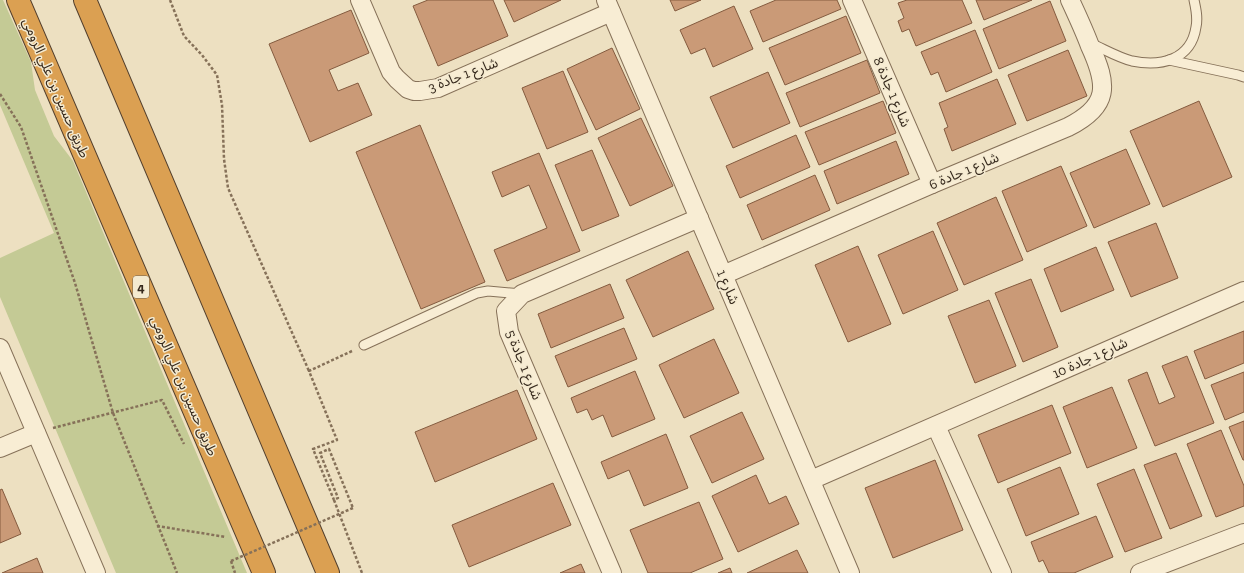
<svg xmlns="http://www.w3.org/2000/svg" width="1244" height="573" viewBox="0 0 1244 573" font-family="'Zilla Slab','Noto Sans Arabic',serif">
  <style>
    .green { fill: #c4ca95 }
    .building { fill: #ca9a77; stroke: #845b3f }
    .lines { fill: none; stroke-linecap: round; stroke-linejoin: round }
    .lane-casing { stroke: #867159; stroke-width: 11 }
    .street-casing { stroke: #867159; stroke-width: 20 }
    .highway-casing { stroke: #533f2d; stroke-width: 24 }
    .path { stroke: #867159; stroke-width: 2.5; stroke-dasharray: 3 2; stroke-linecap: butt }
    .lane { stroke: #f8edd4; stroke-width: 9 }
    .street { stroke: #f8edd4; stroke-width: 18 }
    .highway { stroke: #dba052; stroke-width: 22 }
    .path-bridge { stroke: #867159; stroke-width: 2.5; stroke-dasharray: 3 2; stroke-linecap: butt }
    .labels { text-anchor: middle; dominant-baseline: central; stroke-width: 3; stroke-linejoin: round; paint-order: stroke }
    .shield { fill: #f4ead0; stroke: #6f6353; stroke-width: 1 }
    .shield-label { font-size: 13px; font-weight: bold; fill: #36291d }
    .street-label { font-size: 14px; fill: #36291d; stroke: #f4ead0 }
  </style>
  <rect width="100%" height="100%" fill="#ede0c1"/>
  <polygon class="green" points="0,0 3,0 31,62 35,90 54,136 73,161 247,573 116,573 0,297 0,258 54,233 0,105"/>
  <g class="building">
    <polygon points="428,0 493,0 508,36 438,66 413,6"/>
    <polygon points="504,0 561,0 514,22"/>
    <polygon points="670,0 701,0 675,11"/>
    <polygon points="776,0 837,0 841,9 763,42 750,11"/>
    <polygon points="907,0 962,0 972,23 916,46 909,29 902,32 898,21 904,18 898,3"/>
    <polygon points="976,0 1032,0 984,20"/>
    <polygon points="1050,1 1066,41 999,69 983,29"/>
    <polygon points="734,6 753,49 713,67 705,48 691,54 680,30"/>
    <polygon points="351,10 369,53 329,70 338,91 358,83 372,115 310,142 269,44"/>
    <polygon points="846,16 861,53 785,85 769,48"/>
    <polygon points="975,30 992,72 946,92 938,72 931,75 921,52"/>
    <polygon points="612,48 640,109 596,130 567,69"/>
    <polygon points="1068,50 1087,96 1027,121 1008,75"/>
    <polygon points="867,60 880,93 800,127 786,93"/>
    <polygon points="563,71 588,132 547,149 522,88"/>
    <polygon points="768,72 790,123 733,148 710,97"/>
    <polygon points="997,79 1016,124 952,151 944,129 948,127 939,103"/>
    <polygon points="883,101 896,133 819,165 805,132"/>
    <polygon points="1199,101 1232,177 1163,207 1130,131"/>
    <polygon points="641,118 673,186 630,206 598,138"/>
    <polygon points="420,125 485,282 421,309 356,152"/>
    <polygon points="796,135 810,167 740,198 726,166"/>
    <polygon points="896,141 909,174 837,204 824,171"/>
    <polygon points="1126,149 1150,204 1094,228 1070,173"/>
    <polygon points="592,150 619,216 582,231 555,165"/>
    <polygon points="539,153 580,251 507,281 494,250 547,228 529,185 502,197 492,172"/>
    <polygon points="1061,166 1087,226 1027,252 1002,191"/>
    <polygon points="815,175 830,210 762,240 747,205"/>
    <polygon points="996,197 1023,260 964,285 937,223"/>
    <polygon points="1156,223 1178,278 1131,297 1108,242"/>
    <polygon points="933,231 958,290 903,314 878,255"/>
    <polygon points="858,246 891,324 848,342 815,265"/>
    <polygon points="1096,247 1114,290 1061,312 1044,269"/>
    <polygon points="688,251 714,309 653,337 626,280"/>
    <polygon points="1031,279 1058,347 1023,362 995,293"/>
    <polygon points="610,284 624,318 551,348 538,314"/>
    <polygon points="989,300 1016,366 975,383 948,316"/>
    <polygon points="624,328 637,359 568,387 555,356"/>
    <polygon points="1244,331 1244,363 1205,379 1194,351"/>
    <polygon points="714,339 739,393 684,418 659,365"/>
    <polygon points="1187,356 1214,423 1155,446 1128,380 1147,372 1159,404 1175,397 1162,366"/>
    <polygon points="635,371 655,419 612,437 603,415 592,420 587,409 577,413 571,398"/>
    <polygon points="1244,372 1244,412 1225,420 1211,385"/>
    <polygon points="1112,387 1137,448 1087,468 1063,407"/>
    <polygon points="517,390 537,439 435,482 415,432"/>
    <polygon points="1052,405 1071,453 998,483 978,435"/>
    <polygon points="742,412 764,459 712,483 690,436"/>
    <polygon points="1244,421 1244,460 1243,460 1229,427"/>
    <polygon points="1221,430 1244,486 1244,506 1216,517 1187,444"/>
    <polygon points="666,434 688,488 644,506 629,470 608,479 601,462"/>
    <polygon points="1176,453 1202,516 1170,529 1144,465"/>
    <polygon points="935,460 963,530 893,558 865,488"/>
    <polygon points="1060,467 1079,514 1026,536 1007,489"/>
    <polygon points="1134,469 1162,538 1125,552 1097,484"/>
    <polygon points="756,475 769,504 786,496 799,524 738,552 712,496"/>
    <polygon points="553,483 571,525 469,567 452,525"/>
    <polygon points="2,489 21,534 0,543 0,490"/>
    <polygon points="699,502 723,559 690,573 648,573 630,530"/>
    <polygon points="1096,516 1113,557 1074,573 1049,573 1043,560 1039,562 1031,542"/>
    <polygon points="797,550 808,573 747,573"/>
    <polygon points="37,558 43,573 2,573"/>
    <polygon points="581,564 585,573 560,573"/>
    <polygon points="730,568 732,573 718,573"/>
  </g>
  <g class="lines">
    <g class="lane-casing">
      <g id="lane">
        <path d="M 1090,43 C 1104,49 1117,57 1132,61 C 1161,67 1191,60 1196,27 C 1198,18 1196,9 1194,0"/>
        <polyline points="1169,60 1238,75 1244,77"/>
        <polyline points="364,345 477,293 488,291 522,294"/>
      </g>
    </g>
    <g class="street-casing">
      <g id="street">
        <polyline points="360,0 391,72 397,79 408,89 414,91 420,91 438,88 611,12"/>
        <polyline points="606,0 850,573"/>
        <polyline points="852,0 932,184"/>
        <path d="M 723,275 L 932,184 L 1068,127 C 1110,106 1108,85 1090,46 C 1084,30 1077,15 1070,0"/>
        <polyline points="0,348 96,573"/>
        <polyline points="936,426 1002,573"/>
        <polyline points="0,448 36,433"/>
        <polyline points="811,480 1244,291"/>
        <polyline points="612,573 509,332 506,311 522,294 699,218"/>
        <polyline points="1140,573 1244,533"/>
      </g>
    </g>
    <g class="highway-casing">
      <g id="highway">
        <polyline points="18,0 264,573"/>
        <polyline points="85,0 328,573"/>
      </g>
    </g>
    <g class="path">
      <polyline points="170,0 184,36 202,55 217,75 222,105 224,159 228,188 309,371"/>
      <polyline points="0,94 21,127 75,283 113,413 177,573"/>
      <polyline points="352,351 309,371 337,440 313,449 334,500 338,498 320,453 329,449 353,508"/>
      <polyline points="53,428 162,400 184,444"/>
      <polyline points="334,500 362,573"/>
      <polyline points="157,526 226,537"/>
      <polyline points="231,561 235,573"/>
    </g>
    <use href="#lane" class="lane"/>
    <use href="#street" class="street"/>
    <use href="#highway" class="highway"/>
    <polyline class="path-bridge" points="231,561 353,508"/>
  </g>
  <g class="labels">
    <rect class="shield" x="133" y="276" width="16" height="22" rx="3"/>
    <g class="shield-label">
      <text x="141" y="287">4</text>
    </g>
    <g class="street-label">
      <text transform="translate(463 75) rotate(-21)">شارع 1 جادة 3</text>
      <text transform="translate(56 88) rotate(67)">طريق حسين بن علي الرومي</text>
      <text transform="translate(892 92) rotate(67)">شارع 1 جادة 8</text>
      <text transform="translate(964 171) rotate(-23)">شارع 1 جادة 6</text>
      <text transform="translate(728 287) rotate(67)">شارع 1</text>
      <text transform="translate(1090 358) rotate(-24)">شارع 1 جادة 10</text>
      <text transform="translate(524 365) rotate(68)">شارع 1 جادة 5</text>
      <text transform="translate(184 386) rotate(67)">طريق حسين بن علي الرومي</text>
    </g>
  </g>
</svg>
